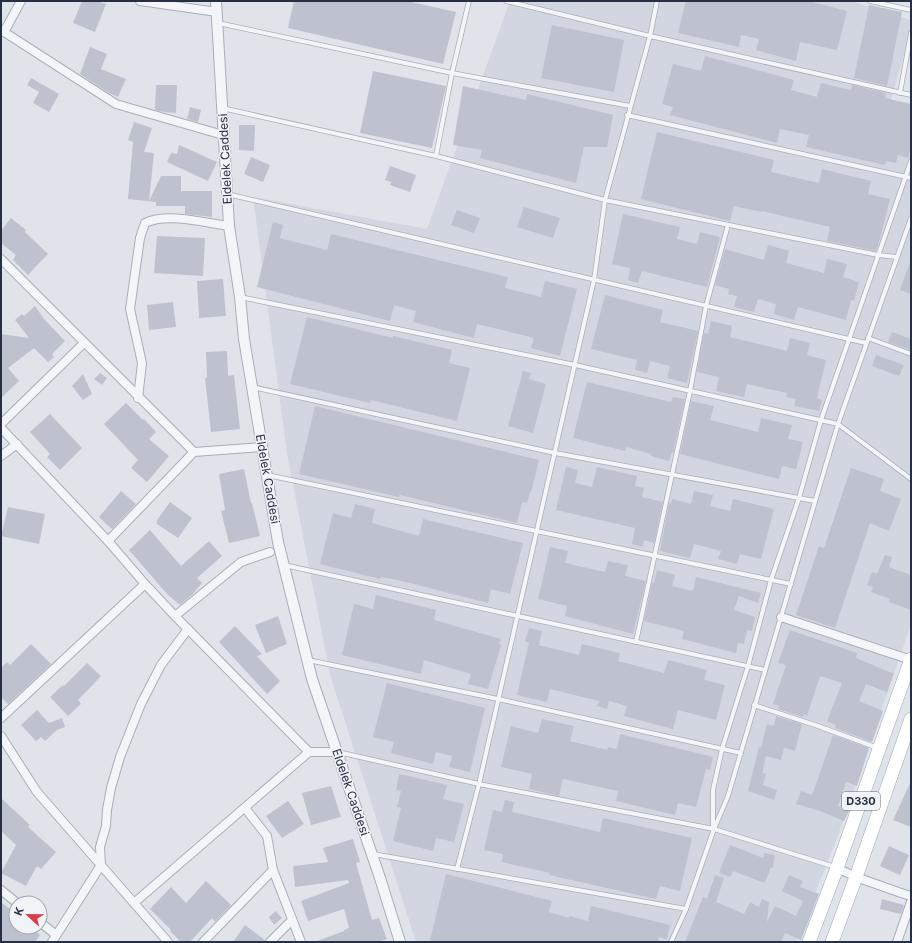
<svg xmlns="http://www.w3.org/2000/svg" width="912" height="943" viewBox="0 0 912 943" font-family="Inter,sans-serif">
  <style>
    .built { fill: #d2d6e0 }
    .building { fill: #bdc2ce }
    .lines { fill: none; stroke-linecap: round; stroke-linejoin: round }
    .service-casing { stroke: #a8aeb8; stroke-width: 5.5 }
    .minor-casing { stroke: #a8aeb8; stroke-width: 10 }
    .tertiary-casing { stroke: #a8aeb8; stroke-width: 12 }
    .primary-casing { stroke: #9fa7b7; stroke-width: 14 }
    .service { stroke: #f4f5f8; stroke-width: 4 }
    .minor { stroke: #f4f5f8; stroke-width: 8 }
    .tertiary { stroke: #f4f5f8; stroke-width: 10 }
    .primary { stroke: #fff; stroke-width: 13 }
    .labels { text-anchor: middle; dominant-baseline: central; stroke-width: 3; stroke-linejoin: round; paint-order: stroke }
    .shield { fill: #f0f3f8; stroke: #636a79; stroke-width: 1 }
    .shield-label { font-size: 11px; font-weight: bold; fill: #273043 }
    .street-label { font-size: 12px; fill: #273043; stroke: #f0f3f8 }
  </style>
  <rect width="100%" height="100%" fill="#e0e4ea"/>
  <polygon class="built" points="510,1 851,1 911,20 911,30 891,100 911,107 911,625 836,841 796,942 416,942 330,675 287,454 253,197 427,229"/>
  <g class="building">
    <polygon points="82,1 97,1 106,4 95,32 73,23"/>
    <polygon points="294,1 407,1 456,12 443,64 288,28"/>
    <polygon points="686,1 809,1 847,11 837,50 800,42 796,61 756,50 759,39 741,35 739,47 678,33"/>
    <polygon points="869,5 902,12 887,86 854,78"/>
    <polygon points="552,25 624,40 614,92 541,78"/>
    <polygon points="90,47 107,54 101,69 126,79 118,97 109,93 80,74"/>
    <polygon points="705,56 794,80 791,90 817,97 821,83 851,90 852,85 886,93 885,98 911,104 911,146 908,158 898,155 896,163 886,161 885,165 806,147 809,135 780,129 777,143 670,115 673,107 662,104 673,64 701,71"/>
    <polygon points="373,71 446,86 432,148 360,133"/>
    <polygon points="31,78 59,94 49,112 33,103 39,92 27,85"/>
    <polygon points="156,85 177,85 176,113 164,112 155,110"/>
    <polygon points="463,86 526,100 527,94 613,115 607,147 584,147 576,183 480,158 482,150 453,145"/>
    <polygon points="190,107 201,110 198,122 187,119"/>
    <polygon points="134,122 152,128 144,152 154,153 149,201 161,176 181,176 181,191 212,191 212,217 185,214 185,206 156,206 156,202 128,199 133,142 128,140"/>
    <polygon points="239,125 255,125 254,151 239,150"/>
    <polygon points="657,132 774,160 771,172 819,183 822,169 871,181 868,194 890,199 880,238 876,251 827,241 830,227 762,211 762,212 734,206 730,221 641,199"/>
    <polygon points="179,145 217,162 208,181 167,162 171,153 177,154"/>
    <polygon points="251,157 270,165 263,182 244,174"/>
    <polygon points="390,166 416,175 410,192 390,185 391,182 385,180"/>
    <polygon points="524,207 560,218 553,238 517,227"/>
    <polygon points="457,210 480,218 474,233 451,225"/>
    <polygon points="623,214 680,227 677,239 697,244 700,232 720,237 707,287 642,271 638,283 628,280 630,268 612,264"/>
    <polygon points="11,218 26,230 25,232 48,254 28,275 13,260 16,255 1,243 1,231"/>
    <polygon points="273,222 283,225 280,238 327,250 331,234 508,277 505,288 541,297 545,281 577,289 560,356 531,348 534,338 477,324 474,338 413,322 416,311 394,305 390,321 257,287"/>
    <polygon points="157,236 205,238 203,276 154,273"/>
    <polygon points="768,245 789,251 786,263 824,273 827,259 847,264 843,277 859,282 854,301 851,300 846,320 798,307 794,320 774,314 776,304 758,299 754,312 734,307 737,296 728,294 729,289 715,285 725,249 764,260"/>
    <polygon points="910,262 911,262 911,294 900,290"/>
    <polygon points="223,279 226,316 199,318 197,281"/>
    <polygon points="605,295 663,310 660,322 698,331 687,383 667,378 670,366 650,361 647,373 635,370 637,360 591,349"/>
    <polygon points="173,302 176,327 149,330 147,305"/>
    <polygon points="35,306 44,319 65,341 52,354 54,357 48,362 34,348 8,368 19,381 1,398 1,334 29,338 15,320 22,314 24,316"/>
    <polygon points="307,317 393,338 393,336 452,350 449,363 470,368 457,421 371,400 370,403 290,384"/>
    <polygon points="711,321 732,326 730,337 787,351 790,338 810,343 807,355 826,360 817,398 822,400 819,411 794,406 796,399 786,397 787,393 747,384 744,397 716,391 719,377 697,372 704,333 708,334"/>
    <polygon points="892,332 911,339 911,350 888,342"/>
    <polygon points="227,351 228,376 234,375 240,429 211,432 205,378 207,378 206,352"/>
    <polygon points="876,355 904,365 899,376 872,366"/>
    <polygon points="523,371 531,373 529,379 546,384 533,433 508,426"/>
    <polygon points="100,373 107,378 102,385 94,379"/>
    <polygon points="83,374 92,394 83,400 72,386"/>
    <polygon points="587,382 671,402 673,397 685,399 673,453 672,452 669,461 651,456 651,454 626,447 625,451 573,438"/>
    <polygon points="691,401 714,406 710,420 758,432 761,418 792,425 788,439 803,442 796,469 782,466 779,479 680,454"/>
    <polygon points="126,403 143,420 144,419 156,432 149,439 169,456 147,482 131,468 138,460 104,424"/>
    <polygon points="315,406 539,460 531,492 530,492 527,503 522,502 517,523 400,495 399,497 299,474"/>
    <polygon points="50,414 82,448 60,470 47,457 50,454 30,432"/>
    <polygon points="566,467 578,470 575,483 592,487 597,467 637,476 635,486 644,488 642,497 663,502 654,543 644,540 642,547 632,544 635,528 556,510"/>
    <polygon points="851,468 884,479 880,491 901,499 889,531 870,523 835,628 796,615 819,546 824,548"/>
    <polygon points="244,469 251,503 252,503 260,536 229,543 221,511 225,510 219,474"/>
    <polygon points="121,491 136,504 112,529 99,517"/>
    <polygon points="694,491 713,495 710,506 730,511 733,499 774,509 761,559 740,554 737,564 718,559 721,551 694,544 690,558 660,551 669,503 671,504 672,499 691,504"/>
    <polygon points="170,502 192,518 178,538 157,524 157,520"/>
    <polygon points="355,504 375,509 372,523 419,536 423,519 523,543 510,594 491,589 488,603 398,580 381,577 380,579 320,564 333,513 351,518"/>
    <polygon points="8,507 45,514 39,544 1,536"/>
    <polygon points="150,530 181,566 209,541 222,556 197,578 202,583 192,595 180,605 167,594 129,550"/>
    <polygon points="550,547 568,551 565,563 605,572 608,561 628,565 625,576 646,581 633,634 565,616 567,606 538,599"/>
    <polygon points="885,555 892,557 889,567 911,575 911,610 889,602 890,599 871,592 873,587 867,585 872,572 877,574"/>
    <polygon points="657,570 675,575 672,586 693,591 696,577 761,593 758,603 739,596 734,610 755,617 752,631 747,630 744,644 738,643 736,653 682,639 684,631 644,621 652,583 654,583"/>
    <polygon points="376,595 436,610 434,620 501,639 499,644 501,645 488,689 468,684 471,674 424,660 421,674 342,655 354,604 373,609"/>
    <polygon points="278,616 287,644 266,653 255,625"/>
    <polygon points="235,626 262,654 257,656 280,681 267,694 219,642"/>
    <polygon points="529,628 542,631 539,645 579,655 582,644 620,653 618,661 664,673 668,660 707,670 704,680 725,685 716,720 678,710 673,729 624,716 627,706 609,701 607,709 597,706 599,701 550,689 547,702 517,695 529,643 525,641"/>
    <polygon points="790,630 857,653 856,658 894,674 887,692 866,684 859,701 883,711 872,742 835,728 836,725 827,721 842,683 820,676 807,716 804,714 803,717 778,709 779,706 773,704 786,665 778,663"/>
    <polygon points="31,644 51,664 8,704 1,697 1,668 7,662 10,665"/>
    <polygon points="87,663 101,676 78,700 81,704 68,716 50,697 63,685 64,686"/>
    <polygon points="387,683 485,708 470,772 449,767 452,756 436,752 433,764 391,753 394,742 373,737"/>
    <polygon points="37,710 49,723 62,718 65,727 57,730 45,741 41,737 36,741 21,725"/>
    <polygon points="776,716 802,724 795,751 784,748 781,760 766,756 762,773 766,774 763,785 777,790 774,800 748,791 759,747 761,748 767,724 774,726"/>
    <polygon points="542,719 574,726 570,741 607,750 608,747 617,749 620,734 713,757 710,770 706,769 696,807 678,803 675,815 616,801 618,791 563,779 559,796 529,789 532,774 501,767 511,726 538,733"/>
    <polygon points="833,735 869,748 857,786 846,782 838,806 849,811 844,821 820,811 796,804 801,791 812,795 814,790"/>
    <polygon points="399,774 447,785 443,799 464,804 454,842 436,838 433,851 393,841 401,808 397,807 401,791 396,790"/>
    <polygon points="911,781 911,827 893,820"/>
    <polygon points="331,786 341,817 311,825 302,793"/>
    <polygon points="1,798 30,825 28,827 56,852 41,869 37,866 26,886 1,873 16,845 1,831"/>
    <polygon points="505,800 514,802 512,812 600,832 603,818 692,838 680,891 660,886 656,899 549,875 550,873 502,862 503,854 484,850 493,810 502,812"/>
    <polygon points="288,801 304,824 282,838 266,816"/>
    <polygon points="353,839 360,862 356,863 372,920 379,918 387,939 378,942 317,942 317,941 344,931 344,930 349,928 344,909 308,921 301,901 349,883 348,880 295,887 293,866 328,862 323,848"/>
    <polygon points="730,845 763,858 764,853 775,855 773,868 771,867 765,883 733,871 730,877 719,873"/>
    <polygon points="889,846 909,855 900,875 880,866"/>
    <polygon points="446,874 552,901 549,912 569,918 569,916 588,921 591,906 670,925 667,939 659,937 658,942 436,942 430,940"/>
    <polygon points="715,875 724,878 716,902 744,914 750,902 759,907 762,899 769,902 767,922 775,906 796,916 803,901 782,891 789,875 803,881 800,887 819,894 801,940 785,933 781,942 685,942 703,897 707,899"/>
    <polygon points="206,881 231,905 215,922 212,918 190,942 181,942 170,931 171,930 150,909 171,887 186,903"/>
    <polygon points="882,899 904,905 901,914 880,909"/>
    <polygon points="1,902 16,914 16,927 30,927 40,935 35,942 1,942"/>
    <polygon points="276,911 282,918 274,925 269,917"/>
    <polygon points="245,925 265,940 265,942 233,942"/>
  </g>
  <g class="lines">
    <g class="service-casing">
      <g id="service">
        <polyline points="506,1 650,36 911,95"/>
        <polyline points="870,1 911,10"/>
        <polyline points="218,23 452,73 630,106"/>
        <polyline points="900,93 911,33"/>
        <polyline points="222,108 436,156 452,73 469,1"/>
        <polyline points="627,115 911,178"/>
        <polyline points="436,156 605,200 878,255 897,257"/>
        <polyline points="227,194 866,343"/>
        <polyline points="240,297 575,365 838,424 911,479"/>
        <polyline points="868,338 911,354"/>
        <polyline points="252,387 555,453 815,501"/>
        <polyline points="267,475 791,584"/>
        <polyline points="284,565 765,670"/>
        <polyline points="636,642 690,391 706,306 728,225"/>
        <polyline points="308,660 498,699 741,753"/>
        <polyline points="754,705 818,726 878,748"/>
        <polyline points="338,752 479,784 714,829 835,867"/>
        <polyline points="713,826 713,790 722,749 748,666 771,580 799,498 821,420 911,161"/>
        <polyline points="373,854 686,909"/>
        <polyline points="457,869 479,784 594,280 605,200 650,36 657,1"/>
        <polyline points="671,942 686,909 714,829 728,796 838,424 911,218"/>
      </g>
    </g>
    <g class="minor-casing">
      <g id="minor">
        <polyline points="140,1 217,12"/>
        <polyline points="1,30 116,104 223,135"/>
        <polyline points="4,32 21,1"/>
        <polyline points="1,259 194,452"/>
        <path d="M 138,398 L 142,363 L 130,309 L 140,238 L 145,223 C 167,212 205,223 229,226"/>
        <polyline points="1,424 84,343"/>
        <polyline points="1,428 108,541 145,584 175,616 309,752 337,752"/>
        <polyline points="1,456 17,444"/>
        <polyline points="108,541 194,452 262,447"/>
        <polyline points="175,616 241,562 270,552"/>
        <polyline points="781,617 911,660"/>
        <polyline points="1,718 145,584"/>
        <polyline points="1,736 37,792 168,942"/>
        <polyline points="245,808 267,836 273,870 301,942"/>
        <polyline points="837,868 856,877 904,894 911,896"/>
        <polyline points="1,890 17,903"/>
        <polyline points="134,903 309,752"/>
        <polyline points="40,922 56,935"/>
        <polyline points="52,942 101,865 100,847 106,826 107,810 111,788 120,757 141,704 161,665 188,629"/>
        <polyline points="203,942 273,870"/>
        <polyline points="270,942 292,920"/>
        <polyline points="897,942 911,902"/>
      </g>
    </g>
    <g class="tertiary-casing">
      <polyline id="tertiary" points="216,1 229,226 240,297 244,339 278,542 312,679 380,878 400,942"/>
    </g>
    <g class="primary-casing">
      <g id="primary">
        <polyline points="809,942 837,868 911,659"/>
        <polyline points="832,942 856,877 911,719"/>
      </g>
    </g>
    <use href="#service" class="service"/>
    <use href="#minor" class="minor"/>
    <use href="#tertiary" class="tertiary"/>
    <use href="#primary" class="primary"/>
  </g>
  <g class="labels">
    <rect class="shield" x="842" y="792" width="38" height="18" rx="3"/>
    <g class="shield-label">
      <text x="861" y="801">D330</text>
    </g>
    <g class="street-label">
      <text transform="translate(225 159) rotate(-93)">Eldelek Caddesi</text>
      <text transform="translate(268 479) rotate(80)">Eldelek Caddesi</text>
      <text transform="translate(351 792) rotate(71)">Eldelek Caddesi</text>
    </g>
  </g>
  <rect width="912" height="943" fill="none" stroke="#273043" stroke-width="4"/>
  <g transform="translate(28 915) rotate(292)"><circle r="19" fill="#f0f3f8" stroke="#a0a5b0"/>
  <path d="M0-3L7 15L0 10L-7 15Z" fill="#d93b49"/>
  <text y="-6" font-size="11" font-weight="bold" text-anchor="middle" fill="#273043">K</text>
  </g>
</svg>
